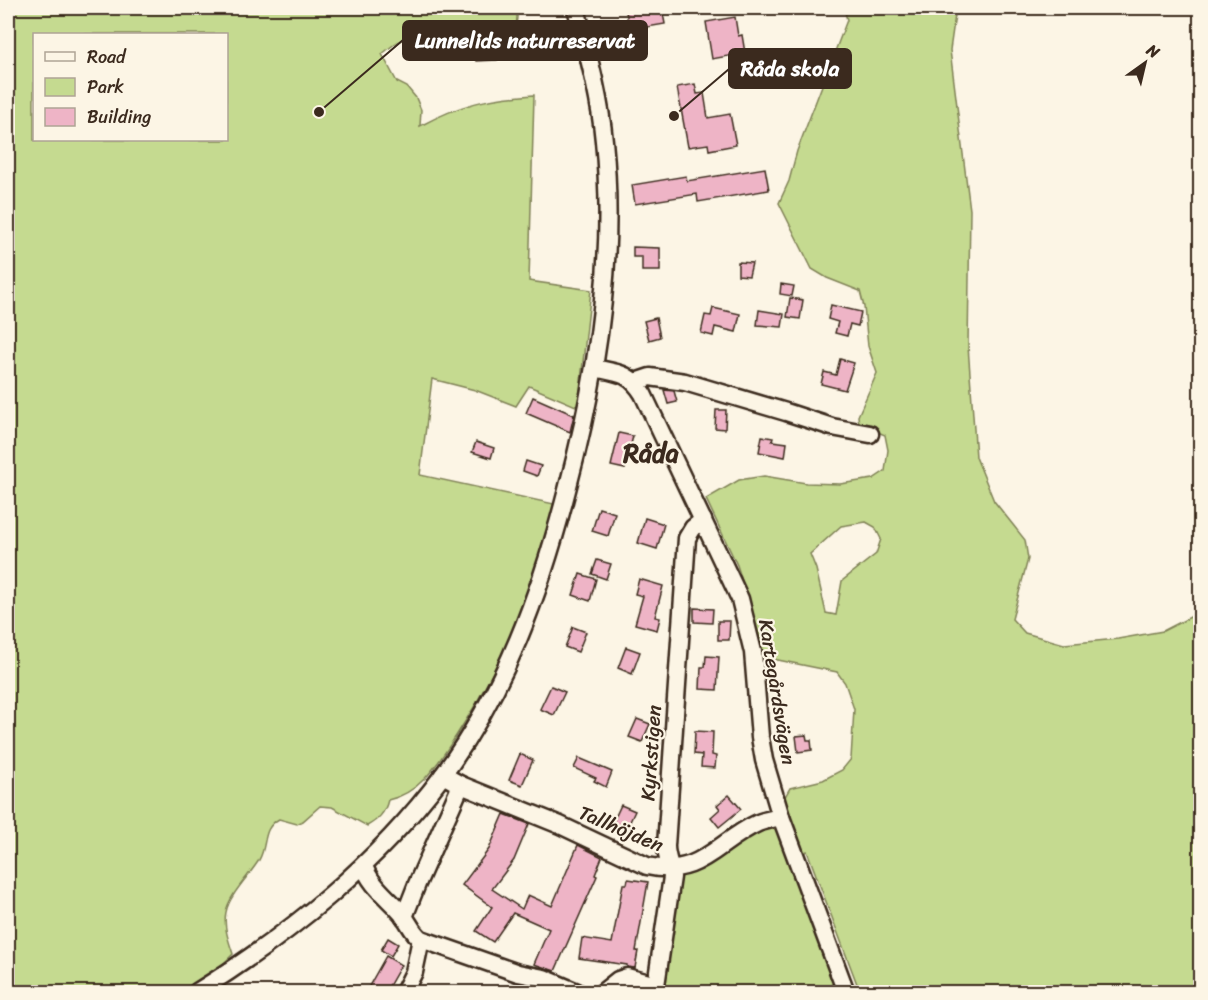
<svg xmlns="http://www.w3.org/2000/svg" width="1208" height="1000" viewBox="0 0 1208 1000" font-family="Sriracha,sans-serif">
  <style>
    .green { fill: #c5da90; stroke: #808257; stroke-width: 1.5; fill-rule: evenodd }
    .building { fill: #eeb4c6; stroke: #3b2a1e; stroke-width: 1.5 }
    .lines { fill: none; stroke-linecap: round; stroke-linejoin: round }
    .minor-casing { stroke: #3b2a1e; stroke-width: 21 }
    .minor { stroke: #fcf5e5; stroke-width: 16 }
    .labels { text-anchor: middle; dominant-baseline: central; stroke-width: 4.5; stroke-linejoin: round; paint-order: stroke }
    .street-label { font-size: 20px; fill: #3b2a1e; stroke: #fcf5e5 }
    .district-label { font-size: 26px; font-weight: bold; fill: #3b2a1e; stroke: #fcf5e5 }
    .leader { fill: none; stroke: #3b2a1e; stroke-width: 2 }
    .callout-dot { fill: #3b2a1e; stroke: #fcf5e5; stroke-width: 2 }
    .callout { fill: #3b2a1e; stroke: #3b2a1e; stroke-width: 2 }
    .callout-label { font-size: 21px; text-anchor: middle; font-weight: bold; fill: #fff }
  </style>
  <rect width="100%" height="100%" fill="#fcf5e5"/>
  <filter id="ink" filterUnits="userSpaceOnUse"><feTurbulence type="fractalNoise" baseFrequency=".0167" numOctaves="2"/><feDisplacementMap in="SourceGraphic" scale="12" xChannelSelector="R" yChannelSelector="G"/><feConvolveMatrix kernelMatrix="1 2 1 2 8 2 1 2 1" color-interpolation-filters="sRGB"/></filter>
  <g filter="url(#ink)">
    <g class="green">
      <path d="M 8,8 L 516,8 C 522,36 502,40 479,42 C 468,43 457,44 446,43 C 436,42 425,34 414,35 C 402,37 391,47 382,54 L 397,82 L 407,87 L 416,98 L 421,110 L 420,126 C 461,104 487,98 534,95 L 529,281 L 591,290 L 578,407 L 529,386 L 516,406 L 475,390 L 432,379 L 420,475 L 554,504 C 534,587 503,665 456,736 C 438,763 421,793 388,800 C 385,813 378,820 367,826 L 332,807 L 320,806 L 303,821 L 297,824 L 279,819 C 261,829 268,845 259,860 C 250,875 229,895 226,912 C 223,926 229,942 233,954 L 210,977 L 185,992 L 8,992 ZM 34,34 L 226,34 L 226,140 L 34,140 Z"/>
      <path d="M 844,8 L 956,8 L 950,50 L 970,210 L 968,346 L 976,457 L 994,501 L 1025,540 L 1028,559 L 1012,619 L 1025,633 L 1064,644 L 1118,639 L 1163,631 L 1200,612 L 1200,992 L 860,992 L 807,851 L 791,858 L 839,992 L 663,992 L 676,872 L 770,823 L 790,788 L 823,780 L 842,770 L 851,759 L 854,709 L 845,683 L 837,672 L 773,659 L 762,650 L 754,618 L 737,565 L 706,499 L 739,480 L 764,476 L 806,483 L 840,484 L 873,479 L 885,471 L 888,450 L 885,435 L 859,424 L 858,416 L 877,373 L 868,346 L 864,307 L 860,291 L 827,278 L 812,269 L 779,203 L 789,181 L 797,151 L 847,20 ZM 866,522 L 875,527 L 881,539 L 876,554 L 842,581 L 836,615 L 826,613 L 816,569 L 810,554 L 841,526 Z"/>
    </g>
    <g class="building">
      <polygon points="649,8 662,8 665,24 630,30 626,12"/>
      <polygon points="735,17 738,36 742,35 745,53 712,59 706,22"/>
      <polygon points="496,49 497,60 476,61 475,51"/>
      <polygon points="695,84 697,94 704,93 708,118 730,114 736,145 709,150 708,144 688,147 677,87"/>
      <polygon points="765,168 769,190 698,202 697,194 635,204 632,185 686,176 687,181"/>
      <polygon points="633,247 660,248 660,271 642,271 642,257 633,257"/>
      <polygon points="738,262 752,263 749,276 738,275"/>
      <polygon points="781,284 794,286 792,296 780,294"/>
      <polygon points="790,298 803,300 800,319 787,317"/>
      <polygon points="831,305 861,312 858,326 850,324 847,336 835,333 838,322 828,319"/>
      <polygon points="713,308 740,314 736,332 715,327 713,336 701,333 705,315 711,316"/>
      <polygon points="759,310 784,314 782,327 757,325"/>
      <polygon points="656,318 660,337 649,340 644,321"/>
      <polygon points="840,359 854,363 845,390 821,384 824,372 836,375"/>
      <polygon points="664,390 674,391 677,402 668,404"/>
      <polygon points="533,397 574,415 570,432 526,413"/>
      <polygon points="716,410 726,410 725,429 715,428"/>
      <polygon points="619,433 633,436 625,469 611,466"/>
      <polygon points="762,436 773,438 772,441 787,443 785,457 759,452"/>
      <polygon points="476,442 494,448 491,458 472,452"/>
      <polygon points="526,461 541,466 537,476 523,471"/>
      <polygon points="599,508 615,513 608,536 592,531"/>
      <polygon points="645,518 664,524 657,549 638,543"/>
      <polygon points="597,560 611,564 606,579 592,574"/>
      <polygon points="580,574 596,579 590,601 573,595"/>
      <polygon points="639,579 663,586 655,617 660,618 657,630 635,624 643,596 635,594"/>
      <polygon points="694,608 713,609 712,623 694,622"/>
      <polygon points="718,621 730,621 729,640 718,640"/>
      <polygon points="573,627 586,632 578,652 565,647"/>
      <polygon points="626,647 640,652 632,674 618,668"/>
      <polygon points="706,656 719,657 717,690 700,689 701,667 705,667"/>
      <polygon points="551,686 565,692 554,715 540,709"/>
      <polygon points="637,719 650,724 642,742 629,737"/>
      <polygon points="695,731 713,732 712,755 716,756 715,768 701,767 702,755 694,754"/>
      <polygon points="806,735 807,740 811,740 812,750 798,752 796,736"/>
      <polygon points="520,754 533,760 522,785 509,780"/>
      <polygon points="579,758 612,772 606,787 594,781 596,778 574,768"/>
      <polygon points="729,795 741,809 719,827 711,817 720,809 717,805"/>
      <polygon points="621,805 635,811 626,830 612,824"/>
      <polygon points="504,814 529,824 514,860 492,889 522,909 528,895 552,906 578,845 602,857 595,875 597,876 555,971 534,964 549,929 513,913 493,942 476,931 492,907 462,885 489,849"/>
      <polygon points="628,879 648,882 636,951 638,951 635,968 627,967 627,965 579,958 582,938 612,943 623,884 627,884"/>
      <polygon points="388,938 398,944 391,956 381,950"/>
      <polygon points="386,956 401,965 385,993 377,993 368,988"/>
    </g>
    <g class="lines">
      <g class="minor-casing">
        <g id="minor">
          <path d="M 594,368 C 618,373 629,372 643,394 L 740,599 L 753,652 L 760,737 L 764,760 L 781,817 L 846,992"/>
          <polyline points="635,382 650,377 685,382 786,412 832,427 870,434"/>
          <path d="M 443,775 L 461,785 L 560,825 L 647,866 C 701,878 716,842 758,823 C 765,820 773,819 781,817"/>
          <path d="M 364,865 C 369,885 391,900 403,915 C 410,924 412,932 421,939 L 518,973 L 544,978 L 577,992"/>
          <polyline points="404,917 417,884 461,785"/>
          <path d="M 197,992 C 291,933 376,865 443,775 C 505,691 541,591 567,490 C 597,378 616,258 604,141 C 600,96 587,51 576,8"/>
          <polyline points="404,992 414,972 421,939"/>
          <polyline points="603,992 618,980 627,977 656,985"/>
          <path d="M 655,992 L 672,877 C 671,866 666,857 666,846 L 687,538 L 693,528 L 703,520"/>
        </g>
      </g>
      <use href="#minor" class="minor"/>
    </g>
  </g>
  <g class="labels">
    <g class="street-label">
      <text transform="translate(777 692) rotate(81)">Kartegårdsvägen</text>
      <text transform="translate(651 753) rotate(-86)">Kyrkstigen</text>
      <text transform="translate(621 829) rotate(23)">Tallhöjden</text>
    </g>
    <g class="district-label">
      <text x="651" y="453">Råda</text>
    </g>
  </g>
  <path class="leader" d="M319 112L403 40M674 116L729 69"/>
  <g class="callout-dot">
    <circle cx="319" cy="112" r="6"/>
    <circle cx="674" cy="116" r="6"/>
  </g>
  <g class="callout">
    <rect x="403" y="21" width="244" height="39" rx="6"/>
    <rect x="729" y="49" width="122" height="39" rx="6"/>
  </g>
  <g class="callout-label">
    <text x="525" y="48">Lunnelids naturreservat</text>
    <text x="790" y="76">Råda skola</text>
  </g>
  <rect width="1208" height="1000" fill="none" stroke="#fcf5e5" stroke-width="30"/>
  <rect x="15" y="15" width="1178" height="970" fill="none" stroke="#3b2a1e" stroke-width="2" filter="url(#ink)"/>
  <rect x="33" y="33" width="195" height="108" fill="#fcf5e5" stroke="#afa495" stroke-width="1.5"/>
  <rect x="45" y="52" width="30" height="9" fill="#fcf5e5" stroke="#afa495" stroke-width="1.5"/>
  <text x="87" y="63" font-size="18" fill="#3b2a1e">Road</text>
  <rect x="45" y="78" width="30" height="18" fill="#c5da90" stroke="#afa495" stroke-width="1.5"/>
  <text x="87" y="93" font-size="18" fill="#3b2a1e">Park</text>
  <rect x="45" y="108" width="30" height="18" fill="#eeb4c6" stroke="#afa495" stroke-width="1.5"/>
  <text x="87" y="123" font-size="18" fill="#3b2a1e">Building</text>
  <g transform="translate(1145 63) rotate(34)" stroke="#fcf5e5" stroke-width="4.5" paint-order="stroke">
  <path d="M0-4.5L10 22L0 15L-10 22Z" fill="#3b2a1e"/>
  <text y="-9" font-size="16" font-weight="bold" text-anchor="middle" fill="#3b2a1e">N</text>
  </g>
</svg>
